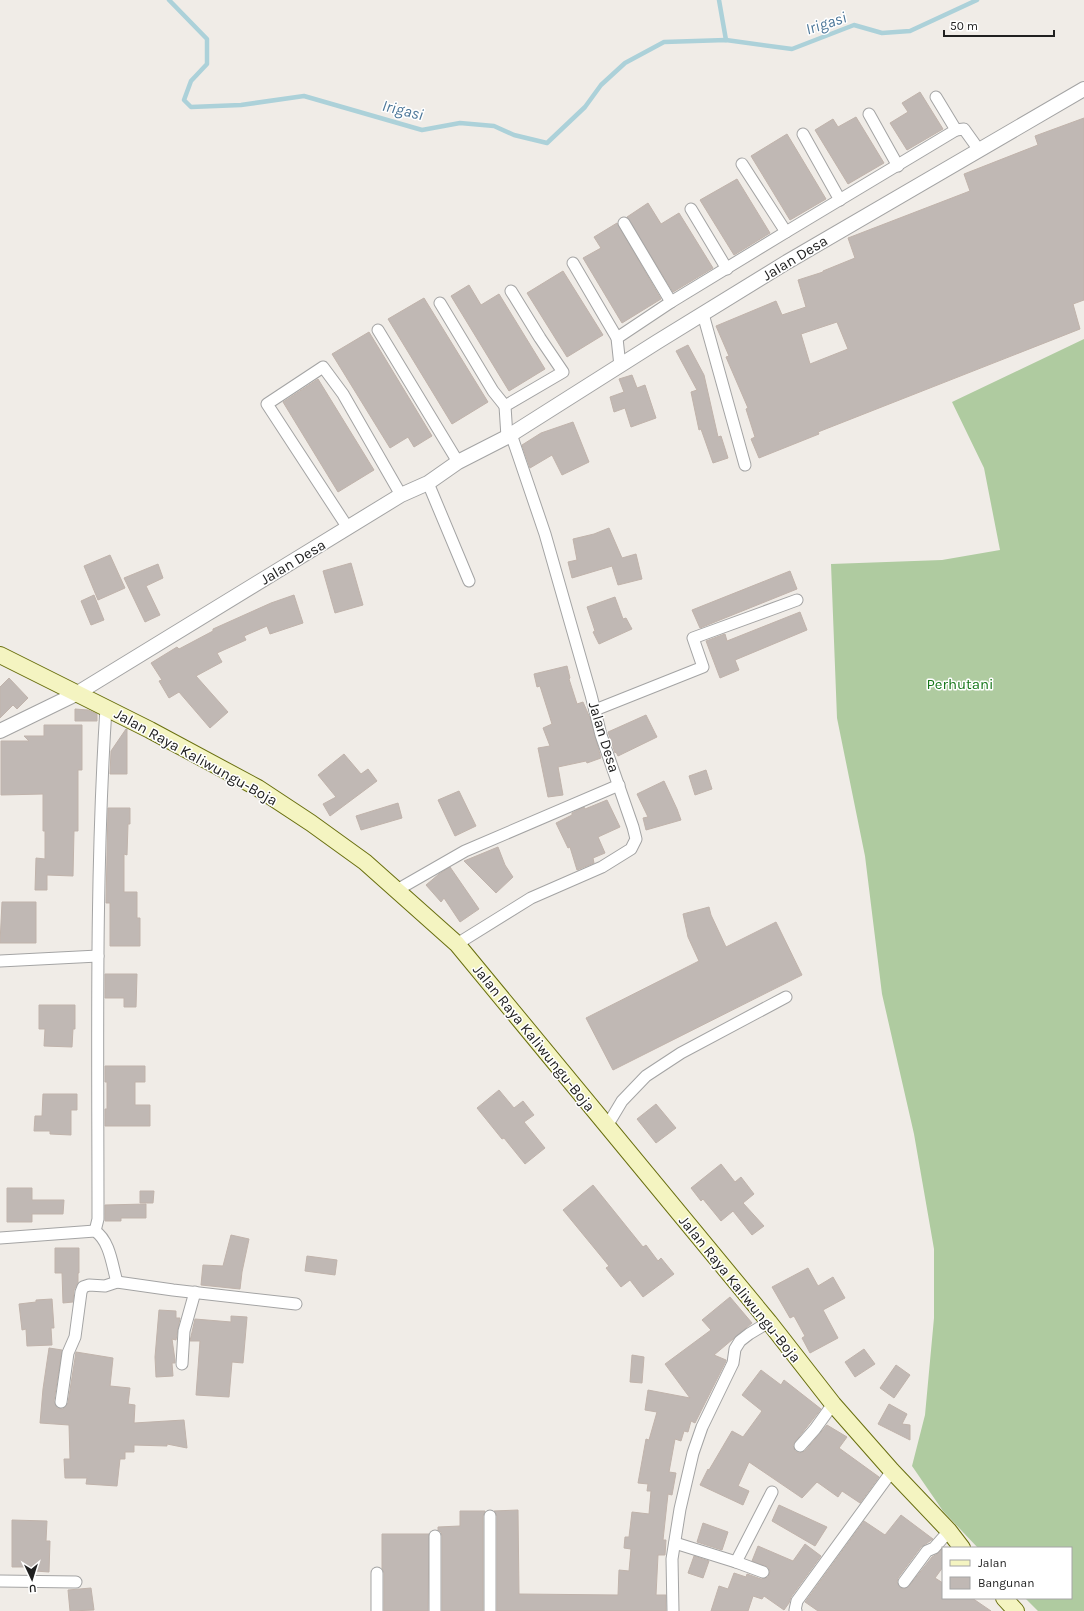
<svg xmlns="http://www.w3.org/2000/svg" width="1084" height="1611" viewBox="0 0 1084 1611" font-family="Karla,sans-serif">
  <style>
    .forest { fill: #afcba0 }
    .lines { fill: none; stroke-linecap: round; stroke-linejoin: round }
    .stream { stroke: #acd1d9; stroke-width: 4.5 }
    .building { fill: #c0b8b4; stroke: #c0b3ab; fill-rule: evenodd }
    .minor-casing { stroke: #a4a4a4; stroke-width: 13 }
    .tertiary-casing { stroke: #a4a4a4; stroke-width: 16 }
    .secondary-casing { stroke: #696f0f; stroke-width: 18 }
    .minor { stroke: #fff; stroke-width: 11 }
    .tertiary { stroke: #fff; stroke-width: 14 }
    .secondary { stroke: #f4f4c1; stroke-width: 16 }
    .labels { text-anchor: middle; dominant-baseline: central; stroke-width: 3; stroke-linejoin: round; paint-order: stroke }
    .street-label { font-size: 15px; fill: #202020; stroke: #fff }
    .park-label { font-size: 15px; fill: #167619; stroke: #fff }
    .water-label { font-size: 16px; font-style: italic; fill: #4d7799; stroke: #fff }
  </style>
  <rect width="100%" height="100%" fill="#f0ece7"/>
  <polygon class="forest" points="1084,339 1084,1611 1038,1611 1025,1598 1071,1598 1071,1548 978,1548 943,1511 912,1466 925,1415 934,1318 934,1249 914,1134 882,994 865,856 837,718 831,564 942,560 1000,550 984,468 952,402"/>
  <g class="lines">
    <g class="stream">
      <polyline points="169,0 207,39 207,64 191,81 184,100 191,107 241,105 304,96 422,130 460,123 494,126 514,135 547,143 585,107 601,85 625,63 664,42 726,40 792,49 854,25 882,33 910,31 977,0"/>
      <polyline points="719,0 726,40"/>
    </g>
  </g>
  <g class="building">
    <polygon points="920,92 943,129 907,150 890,123 908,112 902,103"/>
    <polygon points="856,117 884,163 848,184 815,130 833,119 838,127"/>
    <path d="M 1084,118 L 1084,300 L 1073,304 L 1080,329 L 818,432 L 819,434 L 759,458 L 751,439 L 755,437 L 746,409 L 748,408 L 726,357 L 729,356 L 716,326 L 776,301 L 782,315 L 806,307 L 798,280 L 823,272 L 823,271 L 855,258 L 848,238 L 970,191 L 964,174 L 1038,145 L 1035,136 ZM 837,322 L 848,349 L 810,364 L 801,334 Z"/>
    <polygon points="787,134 826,199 790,220 751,156"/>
    <polygon points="737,179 770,233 734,255 700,200"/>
    <polygon points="648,203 661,224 679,213 713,268 673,292 627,217"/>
    <polygon points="617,223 661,299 622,323 583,258 601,248 594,237"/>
    <polygon points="563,271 603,335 567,357 527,293"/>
    <polygon points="469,285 481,305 499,294 545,369 509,391 451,296"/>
    <polygon points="424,298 488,402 452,424 388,319"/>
    <polygon points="369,332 432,436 414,447 408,437 390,448 332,354"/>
    <polygon points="688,345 704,375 718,437 721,436 728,458 713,463 701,429 699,430 691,392 697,390 676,351"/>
    <polygon points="632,375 637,388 645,385 656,418 631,427 625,408 614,412 610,397 624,392 619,379"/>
    <polygon points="318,379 374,470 338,492 283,402"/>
    <polygon points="573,422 589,462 562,475 552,455 530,468 522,445 541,433"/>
    <polygon points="609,528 622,558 636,554 642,579 618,585 612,566 572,578 568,562 577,560 573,539 594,534"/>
    <polygon points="110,555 125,588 98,600 84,566"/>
    <polygon points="351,563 363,605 335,613 323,571"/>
    <polygon points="158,564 163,578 146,586 160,615 145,622 124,578"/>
    <polygon points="790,571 797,589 700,628 692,610"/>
    <polygon points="94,595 104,620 91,625 81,601"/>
    <polygon points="294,595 303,623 270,634 267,626 244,636 246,640 217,653 222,662 196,676 228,712 210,728 179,692 169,698 159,681 162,680 151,663 177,647 179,649 213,631 213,629 271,603"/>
    <polygon points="615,597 623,619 626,618 632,629 599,644 593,632 595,631 587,607"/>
    <polygon points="800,612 807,630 735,660 739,670 720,678 706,641 725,634 727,641"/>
    <polygon points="567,666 570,678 569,679 577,704 583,702 590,718 601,758 587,763 586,761 558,767 563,795 548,797 538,748 550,746 543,728 552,724 540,686 537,687 534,674"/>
    <polygon points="9,678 28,698 17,709 13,705 0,718 0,687"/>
    <polygon points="75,709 88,710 97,714 97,721 75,721"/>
    <polygon points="646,715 657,737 618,756 616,752 615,753 608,732"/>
    <polygon points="44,725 82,725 82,770 78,770 78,831 74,831 73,876 47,875 47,890 35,890 36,858 45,859 45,831 43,831 43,794 1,795 1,741 29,741 24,736 44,736"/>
    <polygon points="126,729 127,729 127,774 110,774 111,751"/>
    <polygon points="344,754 361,774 368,769 377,781 330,816 323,804 336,797 318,775"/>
    <polygon points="706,770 712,789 695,795 689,776"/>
    <polygon points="664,781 677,809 681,820 646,830 643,818 648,817 637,794"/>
    <polygon points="459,791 476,826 455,836 438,800"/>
    <polygon points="607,800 620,827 598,837 605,853 593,858 594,863 577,870 570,847 568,848 556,823 572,815 572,813 584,807 585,809"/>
    <polygon points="398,803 402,818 361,830 356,816"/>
    <polygon points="108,808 130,808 130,824 128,824 127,855 124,854 124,892 137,892 137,918 140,918 140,946 110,946 110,903 106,903"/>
    <polygon points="498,847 505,865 513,877 496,893 464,861"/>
    <polygon points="450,867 479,909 460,922 444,898 441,902 426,885 439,874"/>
    <polygon points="2,902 36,902 36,943 0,943"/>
    <polygon points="709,907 711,915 726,947 776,922 802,975 613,1070 586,1018 699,961 688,937 683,914"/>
    <polygon points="105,974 137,974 136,1007 124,1007 124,998 105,998"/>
    <polygon points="39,1005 75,1005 75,1029 73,1029 72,1047 44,1046 45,1029 39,1029"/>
    <polygon points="105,1066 145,1066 145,1082 135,1082 135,1105 150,1105 150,1126 105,1126 105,1109 107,1109 107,1082 105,1082"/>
    <polygon points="499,1090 514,1108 523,1101 534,1115 524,1122 545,1148 525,1164 504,1138 502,1139 477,1108"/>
    <polygon points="43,1094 77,1094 77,1110 71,1110 71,1135 50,1134 50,1131 34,1131 35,1116 42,1116"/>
    <polygon points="656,1104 676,1128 656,1143 637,1119"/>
    <polygon points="721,1164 735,1182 741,1177 754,1194 743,1203 764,1226 752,1235 733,1211 721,1221 703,1199 701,1201 691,1188"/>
    <polygon points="593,1185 643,1247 646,1245 658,1261 661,1258 674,1274 643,1297 630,1280 621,1287 606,1268 609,1266 563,1210"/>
    <polygon points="7,1188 32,1188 32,1200 64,1200 63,1214 32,1214 32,1222 7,1222"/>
    <polygon points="140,1191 154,1191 153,1203 140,1203"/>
    <polygon points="146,1204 146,1218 121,1218 121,1221 105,1221 105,1205"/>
    <polygon points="231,1235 249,1239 242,1272 240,1289 201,1285 203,1265 223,1266"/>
    <polygon points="55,1248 79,1248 79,1273 78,1273 78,1282 74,1290 73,1302 63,1303 62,1273 55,1273"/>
    <polygon points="307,1256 337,1260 335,1275 305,1271"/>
    <polygon points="808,1268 818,1286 833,1277 845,1298 823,1310 838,1338 810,1353 802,1338 805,1336 794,1316 790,1318 772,1287"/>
    <polygon points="730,1297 752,1323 714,1355 726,1360 726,1361 695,1423 691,1421 688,1432 684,1431 681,1441 675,1439 669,1472 676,1473 672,1495 668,1494 663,1540 666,1540 665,1555 658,1555 656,1595 666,1595 666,1611 497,1611 497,1516 494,1511 518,1510 519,1594 618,1595 619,1570 629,1571 631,1549 624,1548 625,1537 629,1537 632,1512 649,1514 651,1491 647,1491 648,1484 638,1483 646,1439 649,1440 657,1412 645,1410 648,1390 690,1398 665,1364 711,1330 702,1320"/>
    <polygon points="52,1299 54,1328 51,1328 52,1345 27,1346 26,1329 22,1330 19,1304 36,1302 36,1300"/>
    <polygon points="159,1310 176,1311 176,1318 180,1318 176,1340 172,1339 175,1360 175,1363 172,1363 173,1376 156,1377 155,1357"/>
    <polygon points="231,1316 247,1317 243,1363 232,1362 229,1397 196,1395 200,1341 190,1341 195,1319 231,1322"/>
    <polygon points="49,1348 62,1350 54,1401 57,1408 63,1409 68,1403 76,1352 113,1358 110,1386 130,1388 128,1404 135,1405 134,1423 184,1420 187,1448 167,1444 167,1446 134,1445 134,1452 125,1452 125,1459 120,1459 117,1486 86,1484 87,1478 65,1478 64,1459 70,1459 69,1425 40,1423 43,1389"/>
    <polygon points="864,1349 875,1364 855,1377 845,1362"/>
    <polygon points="632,1355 644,1357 642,1383 630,1382"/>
    <polygon points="896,1365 910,1375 894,1398 880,1388"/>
    <polygon points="761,1370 781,1385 784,1380 821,1409 795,1442 793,1445 795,1451 799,1453 805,1451 827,1425 847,1437 839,1448 879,1477 860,1503 842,1491 838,1497 817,1482 802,1498 749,1462 738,1486 749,1491 743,1505 700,1485 708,1469 709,1470 732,1431 743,1437 762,1411 742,1395"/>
    <polygon points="889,1404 907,1414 902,1424 910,1425 910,1440 878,1424"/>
    <polygon points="779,1505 827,1527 815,1546 772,1521"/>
    <polygon points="460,1511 485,1511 483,1516 483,1611 442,1611 442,1536 441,1532 438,1530 438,1527 460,1526"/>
    <polygon points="901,1515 933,1539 921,1547 898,1578 897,1582 900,1587 904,1589 909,1586 932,1557 937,1554 943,1548 943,1567 935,1578 943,1583 943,1598 972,1598 991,1611 818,1611 805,1602 864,1521 885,1535"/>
    <polygon points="12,1520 47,1521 46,1541 50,1541 49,1572 35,1571 35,1567 12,1567"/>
    <polygon points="703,1523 728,1532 722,1550 697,1542"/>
    <polygon points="382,1534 429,1534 428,1611 384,1611 384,1573 382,1568"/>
    <polygon points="805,1544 821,1556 791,1597 789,1603 784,1610 764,1596 762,1599 753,1596 748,1611 711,1611 719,1586 728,1589 734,1573 746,1577 747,1574 761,1579 768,1577 770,1571 768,1567 752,1561 758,1546 793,1561"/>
    <polygon points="694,1556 709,1561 703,1578 688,1573"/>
    <polygon points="91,1588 94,1610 70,1611 68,1590"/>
  </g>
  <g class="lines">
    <g class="minor-casing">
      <g id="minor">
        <polyline points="869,114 898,166"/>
        <polyline points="956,130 964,129 979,150"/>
        <polyline points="803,134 840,200"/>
        <polyline points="691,209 727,269"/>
        <polyline points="786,232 956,130 936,97"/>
        <polyline points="573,263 617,338 620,366"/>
        <polyline points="671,302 786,232 742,164"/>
        <polyline points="440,303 493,391 505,406"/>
        <polyline points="703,314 745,465"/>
        <polyline points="378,330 458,462"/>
        <polyline points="617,338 671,302 624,223"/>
        <polyline points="507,437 505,406 563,372 540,338 511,291"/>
        <polyline points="428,483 469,581"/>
        <polyline points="348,528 267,404 323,367 343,394 401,495"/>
        <polyline points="595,710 703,667 693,638 797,600"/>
        <polyline points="397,890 465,851 619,785"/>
        <polyline points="457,944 531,898 602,867 631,849 636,839 633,827 601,735 591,695 545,534 511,434"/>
        <polyline points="0,961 98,956"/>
        <polyline points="607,1126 622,1101 646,1076 681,1053 786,997"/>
        <path d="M 95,1231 L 98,1219 C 98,1049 95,878 106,708"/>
        <path d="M 0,1238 L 95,1231 C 110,1241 112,1265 117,1282"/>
        <polyline points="182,1364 184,1331 195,1292"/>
        <polyline points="61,1402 68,1353 75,1337 81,1292 83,1287 89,1285 105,1286 117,1282 173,1290 296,1304"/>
        <polyline points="800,1446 815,1429 833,1404"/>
        <polyline points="490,1516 490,1611"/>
        <polyline points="435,1536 435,1611"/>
        <polyline points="675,1543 736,1562"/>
        <polyline points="763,1572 736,1562 772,1492"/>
        <polyline points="0,1581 76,1582"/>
        <polyline points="904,1582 927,1551 934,1548 949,1531"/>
        <polyline points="377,1611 377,1573"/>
        <polyline points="673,1611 672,1559 680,1509 693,1453 702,1427 733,1363 735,1349 740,1341 749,1334 769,1322"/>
        <polyline points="796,1611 795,1610 797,1601 892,1471"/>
      </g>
    </g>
    <g class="tertiary-casing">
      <polyline id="tertiary" points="0,731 76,694 401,495 428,483 458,462 507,437 657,342 787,262 1084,89"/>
    </g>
    <g class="secondary-casing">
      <g id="secondary">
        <polyline points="0,655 150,730 258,788 311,823 365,862 457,944 769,1322 833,1404 892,1471 949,1531 962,1548"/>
        <polyline points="1004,1598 1016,1611"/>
      </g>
    </g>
    <use href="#minor" class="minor"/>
    <use href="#tertiary" class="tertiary"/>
    <use href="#secondary" class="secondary"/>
  </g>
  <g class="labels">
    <g class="street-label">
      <text transform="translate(795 258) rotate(-31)">Jalan Desa</text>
      <text transform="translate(293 562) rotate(-31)">Jalan Desa</text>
      <text transform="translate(604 737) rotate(73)">Jalan Desa</text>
      <text transform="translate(196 757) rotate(29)">Jalan Raya Kaliwungu-Boja</text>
      <text transform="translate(534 1038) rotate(51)">Jalan Raya Kaliwungu-Boja</text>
      <text transform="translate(740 1289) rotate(51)">Jalan Raya Kaliwungu-Boja</text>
    </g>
    <g class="park-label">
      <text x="960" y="684">Perhutani</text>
    </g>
    <g class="water-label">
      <text transform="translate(826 23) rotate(-18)">Irigasi</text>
      <text transform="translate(403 110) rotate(14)">Irigasi</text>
    </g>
  </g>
  <rect x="942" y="1547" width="130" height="52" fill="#ffffff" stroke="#a6a6a6"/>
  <rect x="950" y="1560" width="20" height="6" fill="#f4f4c1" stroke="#a6a6a6"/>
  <text x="978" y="1567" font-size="12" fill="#202020">Jalan</text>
  <rect x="950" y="1577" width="20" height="12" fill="#c0b8b4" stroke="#a6a6a6"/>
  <text x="978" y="1587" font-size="12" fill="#202020">Bangunan</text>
  <g transform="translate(32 1579) rotate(176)" stroke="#ffffff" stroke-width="3" paint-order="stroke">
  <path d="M0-3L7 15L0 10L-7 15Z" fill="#202020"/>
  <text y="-6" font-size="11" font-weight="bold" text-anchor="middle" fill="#202020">U</text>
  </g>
  <path d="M944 30v6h110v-6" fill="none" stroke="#202020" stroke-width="2"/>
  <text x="950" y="30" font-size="12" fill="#202020" stroke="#ffffff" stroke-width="3" paint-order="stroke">50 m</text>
</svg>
